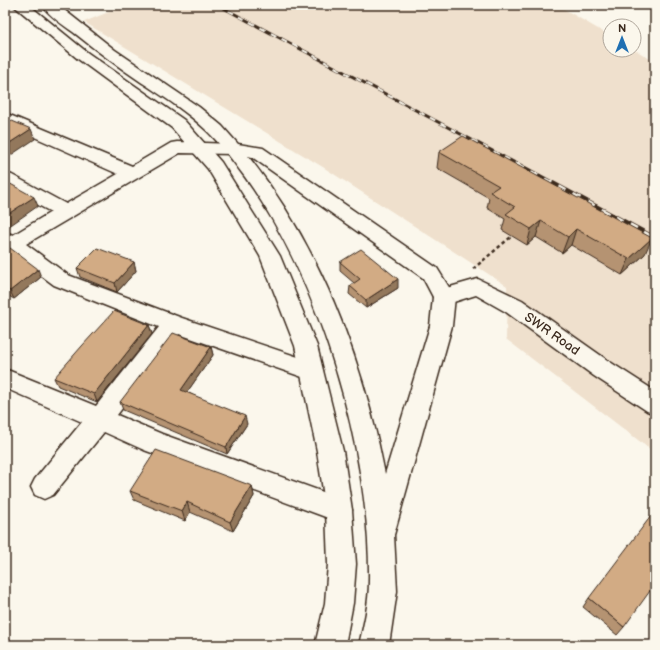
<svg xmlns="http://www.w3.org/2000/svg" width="660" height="650" viewBox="0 0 660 650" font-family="'Balsamiq Sans',sans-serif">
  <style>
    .built { fill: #efe0cd }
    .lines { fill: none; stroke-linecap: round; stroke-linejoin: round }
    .street-casing { stroke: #3b2a1e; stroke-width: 3 }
    .primary-casing { stroke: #3b2a1e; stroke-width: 3 }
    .path { stroke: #3b2a1e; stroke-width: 2.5; stroke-dasharray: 3.5 3; stroke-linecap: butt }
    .street { fill: #fbf7ec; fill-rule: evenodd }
    .primary { fill: #fbf7ec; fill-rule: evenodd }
    .rail-far1-casing { stroke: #3b2a1e; stroke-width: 3 }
    .rail-casing { stroke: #3b2a1e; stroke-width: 4.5 }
    .rail-far1 { stroke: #fbf7ec; stroke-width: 2; stroke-dasharray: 6; stroke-linecap: butt }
    .rail { stroke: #fbf7ec; stroke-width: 3; stroke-dasharray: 8; stroke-linecap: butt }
    .wall { fill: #b59372; stroke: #3b2a1e }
    .shaded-wall { fill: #93785c; stroke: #3b2a1e }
    .building { fill: #d2ab84; stroke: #3b2a1e }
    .labels { text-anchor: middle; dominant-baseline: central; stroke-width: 3.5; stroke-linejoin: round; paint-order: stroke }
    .street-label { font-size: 13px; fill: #3b2a1e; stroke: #fbf7ec }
  </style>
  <rect width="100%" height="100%" fill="#fbf7ec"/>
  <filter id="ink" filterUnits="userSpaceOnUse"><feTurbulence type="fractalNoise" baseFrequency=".025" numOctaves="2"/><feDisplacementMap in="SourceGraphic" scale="8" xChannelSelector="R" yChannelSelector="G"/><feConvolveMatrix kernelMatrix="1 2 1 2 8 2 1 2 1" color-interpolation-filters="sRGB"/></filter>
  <g filter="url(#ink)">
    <polygon class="built" points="126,5 557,5 610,36 610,50 634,49 655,62 655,453 506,339 507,286 326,169 84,22"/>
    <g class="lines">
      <g class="street-casing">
        <g id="street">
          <polygon points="5,113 132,166 171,143 177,142 232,144 238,145 241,149 238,153 232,154 180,153 26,244 68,275 182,318 319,364 323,371 319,378 311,380 179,334 117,415 162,434 348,501 352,510 348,519 339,522 144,450 104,432 53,495 44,499 35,495 31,487 35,479 82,422 5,388 5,369 96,406 159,327 54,285 11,253 5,255 5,232 13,235 51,212 5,187 5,173 12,175 66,204 118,174 5,124"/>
          <polygon points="478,279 522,300 610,362 655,391 655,414 647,411 594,376 506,312 476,295 444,305 436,303 433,297 436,291"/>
        </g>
      </g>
      <g class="primary-casing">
        <g id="primary">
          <polygon points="13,5 29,5 88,53 184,120 221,162 280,256 317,346 343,451 352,510 356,564 353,603 345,645 315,645 325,603 328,564 326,510 317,451 295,346 260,256 208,169 172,128 78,59"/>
          <path d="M 42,5 L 58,5 L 115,50 L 199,107 L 222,126 L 238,144 L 263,148 L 437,268 L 455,297 L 452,326 L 394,535 L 397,591 L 389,645 L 359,645 C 364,624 369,603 369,581 C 371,452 320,281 245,177 C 233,161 221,144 206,130 C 186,111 164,97 141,82 C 119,67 98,52 77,35 C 65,26 50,17 42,5 ZM 248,156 L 252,157 L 423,278 L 433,297 L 430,326 L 385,474 C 363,360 321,248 248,156 Z"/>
        </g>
      </g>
      <polyline class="path" points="473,269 512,236"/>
      <use href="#street" class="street"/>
      <use href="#primary" class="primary"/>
      <g class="rail-far1-casing">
        <polyline id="rail-far1" points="218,5 519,165"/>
      </g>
      <g class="rail-casing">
        <polyline id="rail" points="517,164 655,238"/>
      </g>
      <use href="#rail-far1" class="rail-far1"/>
      <use href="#rail" class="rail"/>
    </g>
    <g class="wall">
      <polygon points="439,152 645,254 622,275 571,245 562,253 536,237 527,245 502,230 505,219 487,208 489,198 437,168"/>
      <polygon points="5,252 41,277 14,299 5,294"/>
      <polygon points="134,262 136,271 117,292 80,277 77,268"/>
      <polygon points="340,262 398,288 366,308 349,294 350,286 354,283 340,271"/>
      <polygon points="149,325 152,334 97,402 58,386 54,378"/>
      <polygon points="211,347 213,355 187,392 247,424 227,454 123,410 120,402"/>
      <polygon points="252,486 254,496 233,531 190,512 185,521 134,500 130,491"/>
      <polygon points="589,598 624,627 617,635 583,607"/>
    </g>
    <g class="shaded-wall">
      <polygon points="6,24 9,31 5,33 5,25"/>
      <polygon points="31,129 35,139 5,159 5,146"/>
      <polygon points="34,197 38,206 5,229 5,216"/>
      <polygon points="541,221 536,237 527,245 531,229"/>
      <polygon points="576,229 571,245 562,253 568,237"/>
      <polygon points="652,238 645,254 622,275 629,259"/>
      <polygon points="134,262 136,271 117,292 115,283"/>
      <polygon points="38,269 41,277 14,299 10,291"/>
      <polygon points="398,279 398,288 366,308 366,300"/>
      <polygon points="149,325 152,334 97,402 94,394"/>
      <polygon points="211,347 213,355 183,398 181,390"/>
      <polygon points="245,416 247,424 227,454 226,447"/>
      <polygon points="252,486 254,496 233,531 230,522"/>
      <polygon points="187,502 190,512 185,521 182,511"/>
    </g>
    <g class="building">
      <polygon points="5,118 31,129 5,146"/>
      <polygon points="463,136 652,238 629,259 576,229 568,237 541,221 531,229 506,214 515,207 490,192 499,186 439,152"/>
      <polygon points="5,181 34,197 5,216"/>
      <polygon points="10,248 38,269 10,291 5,288 5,252"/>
      <polygon points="97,248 134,262 115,283 77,268"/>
      <polygon points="361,249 398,279 366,300 350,286 360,279 340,262"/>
      <polygon points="114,311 149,325 94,394 54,378 82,346"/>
      <polygon points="173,333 211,347 181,390 245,416 226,447 120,402"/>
      <polygon points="156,450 252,486 230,522 187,502 182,511 130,491"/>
      <polygon points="651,516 655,519 655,584 624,627 589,598"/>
      <polygon points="459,641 472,645 458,645"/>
    </g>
  </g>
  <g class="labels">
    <g class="street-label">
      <text transform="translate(552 334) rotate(35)">SWR Road</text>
    </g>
  </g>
  <rect width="660" height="650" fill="none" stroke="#fbf7ec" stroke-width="20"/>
  <rect x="10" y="10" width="640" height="630" fill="none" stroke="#3b2a1e" stroke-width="1.5" filter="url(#ink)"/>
  <g transform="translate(622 38)"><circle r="19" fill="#fbf7ec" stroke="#aea59a"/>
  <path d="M0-3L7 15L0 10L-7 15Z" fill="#1f6fb2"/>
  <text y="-6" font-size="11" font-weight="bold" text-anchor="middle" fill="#3b2a1e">N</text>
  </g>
</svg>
